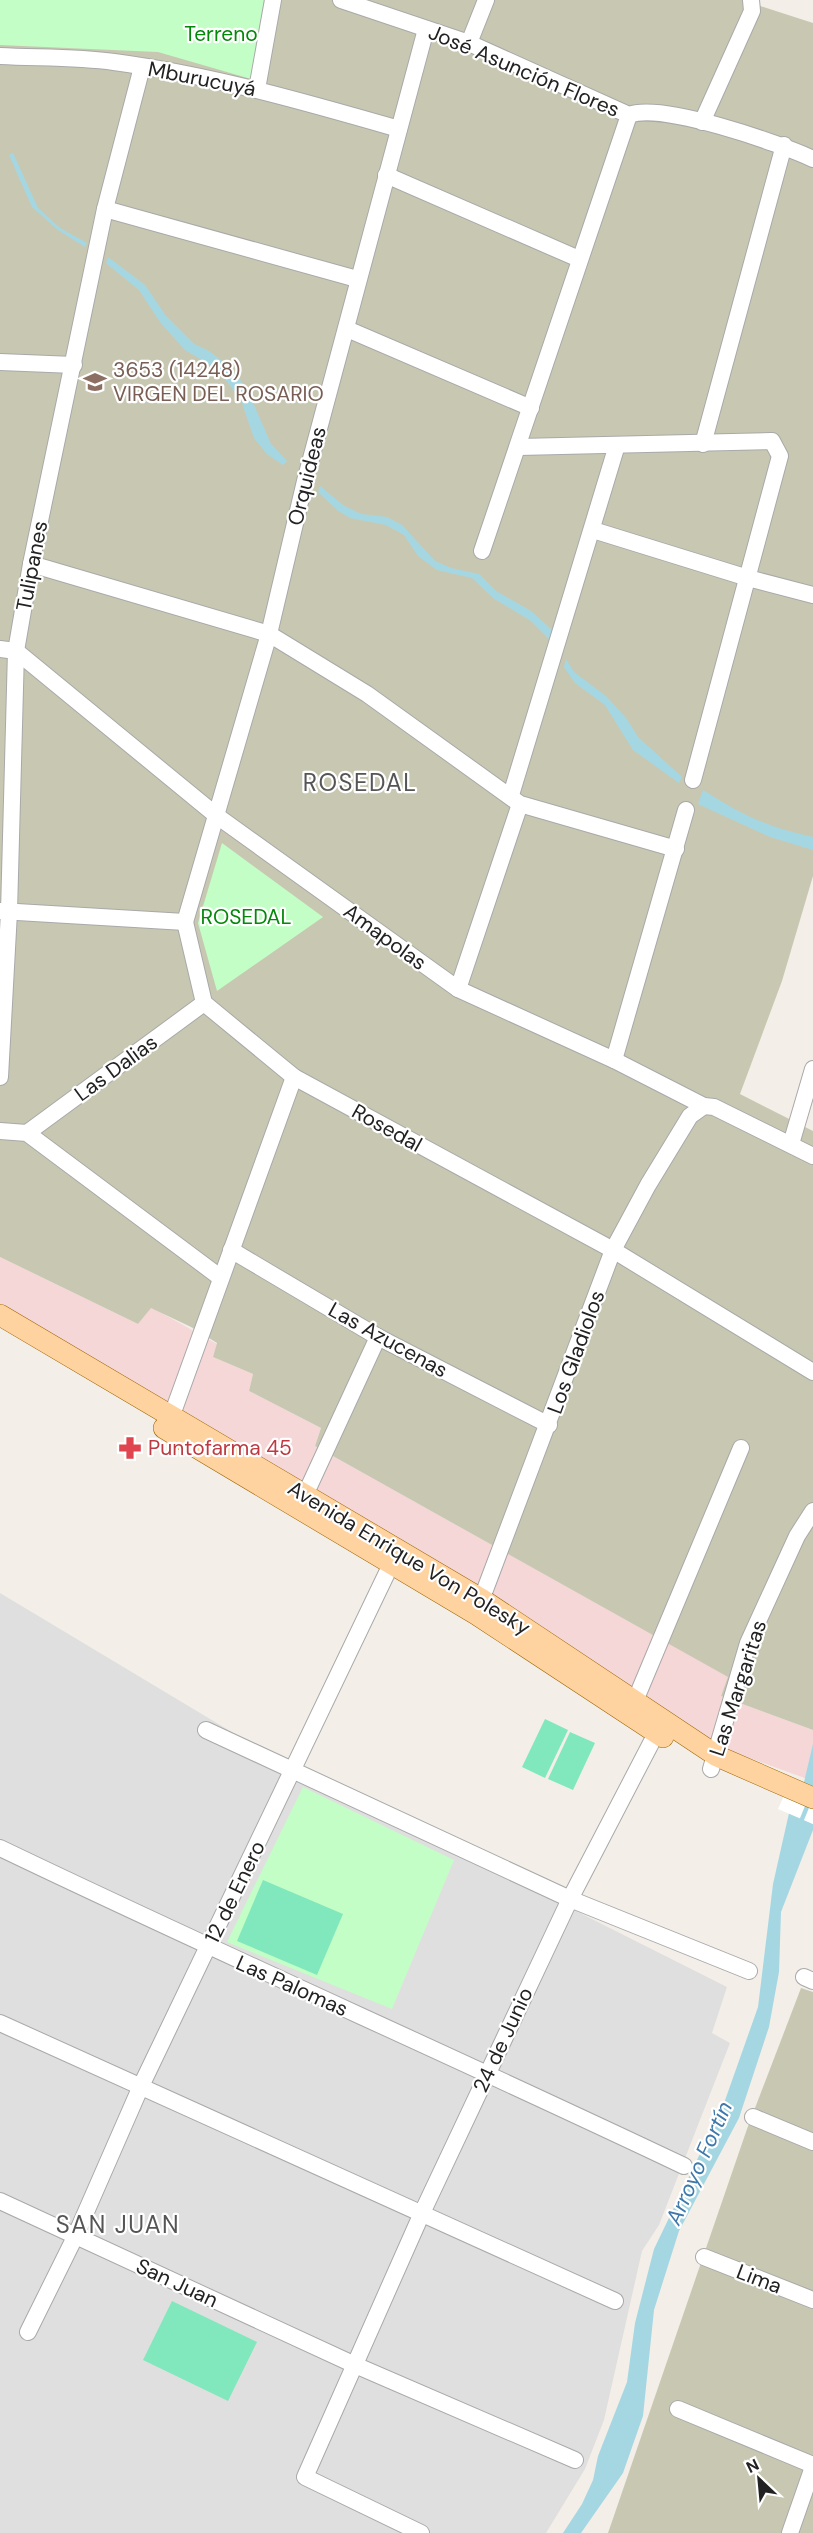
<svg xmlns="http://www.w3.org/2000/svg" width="813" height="2533" viewBox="0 0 813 2533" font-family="'DM Sans',sans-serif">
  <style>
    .residential { fill: #e0dfdf }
    .commercial { fill: #f4d7d6 }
    .construction { fill: #c8c8b2 }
    .park { fill: #c3fec6 }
    .pitch { fill: #80e8bc }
    .water { fill: #a5d7e3 }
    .pier { fill: #fff }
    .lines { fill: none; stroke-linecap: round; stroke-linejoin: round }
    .stream { stroke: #a5d7e3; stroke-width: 4.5 }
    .minor-casing { stroke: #a9a9a9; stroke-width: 18 }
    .major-casing { stroke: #9f6600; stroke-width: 22 }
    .minor { stroke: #fff; stroke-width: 16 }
    .major { stroke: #ffd3a0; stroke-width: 21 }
    .labels { text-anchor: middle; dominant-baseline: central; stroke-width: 4.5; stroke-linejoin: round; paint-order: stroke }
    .park-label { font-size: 21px; fill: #038809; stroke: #fff }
    .street-label { font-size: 21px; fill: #222; stroke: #fff }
    .education-label { font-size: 21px; fill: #785e54; stroke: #fff; text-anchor: start }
    .health-label { font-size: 21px; fill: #be3a42; stroke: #fff; text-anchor: start }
    .water-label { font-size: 22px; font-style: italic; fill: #3f78ab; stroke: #fff }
    .quarter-label { font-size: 24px; letter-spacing: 1.5px; fill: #555; stroke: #fff }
  </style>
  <rect width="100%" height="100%" fill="#f3efe8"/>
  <polygon class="residential" points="0,1593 290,1767 727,1987 712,2033 730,2043 659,2225 642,2251 604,2420 585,2469 546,2533 0,2533"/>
  <polygon class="commercial" points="0,1257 138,1324 151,1307 217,1344 213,1357 253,1374 249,1391 321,1428 315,1446 729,1677 721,1696 813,1730 813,1781 727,1750 610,1672 422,1557 0,1308"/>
  <g class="construction">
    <polygon points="0,0 742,0 813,23 813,876 782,981 740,1094 813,1131 813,1730 721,1696 728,1677 315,1446 321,1428 249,1391 253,1374 213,1357 217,1343 191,1327 151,1308 138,1324 0,1257"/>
    <polygon points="801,1988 813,1992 813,2533 608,2533 747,2129"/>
  </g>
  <g class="park">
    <polygon points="0,0 264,0 251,79 158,52 0,45"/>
    <polygon points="222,843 323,917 217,991 198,923"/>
    <polygon points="303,1787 454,1860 392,2009 227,1942"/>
  </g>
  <g class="pitch">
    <polygon points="545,1719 568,1730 545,1778 522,1767"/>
    <polygon points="570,1732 595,1743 573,1790 548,1779"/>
    <polygon points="263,1880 343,1914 317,1975 237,1941"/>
    <polygon points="172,2301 257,2342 228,2401 143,2360"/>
  </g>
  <g class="water">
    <polygon points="13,153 38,208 60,228 87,243 85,247 58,230 32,207 9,155"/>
    <polygon points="108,257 145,285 166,316 194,344 209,351 231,368 247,389 271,444 287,461 283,465 267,454 254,438 241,400 217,369 185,350 160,322 139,290 106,263"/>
    <polygon points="320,486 343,505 361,514 387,517 402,525 435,561 451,568 479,574 496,591 531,611 552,630 549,639 531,621 493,598 472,578 437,570 418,556 404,535 386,525 350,518 337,510 318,492"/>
    <polygon points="566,659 574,672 606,696 626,718 638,737 682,777 679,783 633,750 605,705 575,683 564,667"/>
    <path d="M 703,790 C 744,816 765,826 813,837 L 813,850 L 770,837 L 698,804 Z"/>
    <polygon points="813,1744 813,1786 804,1782"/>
    <polygon points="789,1813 813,1824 813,1830 781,1912 779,1972 769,2027 739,2118 679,2231 654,2310 643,2416 623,2473 581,2533 563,2533 582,2504 593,2480 598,2456 627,2382 635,2323 654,2249 723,2106 758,2007 773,1884"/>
  </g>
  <polygon class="pier" points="792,1778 813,1787 813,1824 778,1809"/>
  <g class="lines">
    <polyline class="stream" points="800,1824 809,1802"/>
    <g class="minor-casing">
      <g id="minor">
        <path d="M 341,0 L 469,43 L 629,115 C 661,102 779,143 813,159"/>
        <polyline points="469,43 486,0"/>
        <path d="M 0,56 C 38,58 77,57 114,62 C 211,75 305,102 399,129"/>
        <polyline points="257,89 273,0"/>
        <polyline points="702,122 752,11 751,0"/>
        <polyline points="386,175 579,259"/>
        <polyline points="105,209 357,279"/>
        <polyline points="347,329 531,408"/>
        <polyline points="0,362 74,365"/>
        <polyline points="703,444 784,145"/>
        <polyline points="519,447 772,441 780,456 693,780"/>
        <polyline points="593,530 748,578 813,595"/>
        <polyline points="482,551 629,115"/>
        <polyline points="31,564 269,634 367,694 520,804 676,849"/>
        <polyline points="0,649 16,651 217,816 458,989 614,1060 704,1106 714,1107 813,1156"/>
        <polyline points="511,795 617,445"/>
        <polyline points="0,911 185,922"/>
        <polyline points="185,922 269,634 305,481 426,29"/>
        <polyline points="185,922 204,1003 294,1077 613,1250 813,1372"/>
        <polyline points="458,989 520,804"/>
        <polyline points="614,1060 686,810"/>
        <polyline points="0,1077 9,912 16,651 31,564 105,209 142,67"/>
        <polyline points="0,1131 27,1133 221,1278"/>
        <polyline points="27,1133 204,1003"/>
        <polyline points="791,1144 813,1069"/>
        <polyline points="231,1250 378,1337 549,1425"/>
        <polyline points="168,1426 294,1077"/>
        <polyline points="300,1506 378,1337"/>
        <polyline points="477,1611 613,1250 648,1185 690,1116 704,1106"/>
        <polyline points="635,1701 741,1448"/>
        <polyline points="206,1730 570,1899 749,1971"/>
        <polyline points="711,1769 748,1643 797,1536 813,1511"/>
        <path d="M 0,1848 C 227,1957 457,2058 684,2166"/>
        <polyline points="804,1977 813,1981"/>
        <polyline points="0,2023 615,2301"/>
        <polyline points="753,2117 813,2142"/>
        <polyline points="0,2201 355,2365 575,2460"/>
        <polyline points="704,2257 813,2300"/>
        <polyline points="28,2332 75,2237 141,2086 396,1554"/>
        <polyline points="678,2409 813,2465"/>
        <polyline points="421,2533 305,2477 422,2213 570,1899 661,1724"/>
        <polyline points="790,2533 813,2467"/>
      </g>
    </g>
    <g class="major-casing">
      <g id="major">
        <polyline points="0,1315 481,1599 717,1756 813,1798"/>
        <polyline points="164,1428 476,1614 663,1737"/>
      </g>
    </g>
    <use href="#minor" class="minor"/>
    <use href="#major" class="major"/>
  </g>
  <defs>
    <g id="school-bare" transform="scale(1.8)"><path d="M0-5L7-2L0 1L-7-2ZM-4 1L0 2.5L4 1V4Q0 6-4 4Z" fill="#8d6e63" stroke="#fff" stroke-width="2.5" paint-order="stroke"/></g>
    <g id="pharmacy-bare" transform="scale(1.8)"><path d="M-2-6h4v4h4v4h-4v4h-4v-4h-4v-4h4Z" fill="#e0444e" stroke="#fff" stroke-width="2.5" paint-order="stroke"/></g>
  </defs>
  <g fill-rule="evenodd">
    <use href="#school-bare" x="95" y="382"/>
    <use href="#pharmacy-bare" x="130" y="1448"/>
  </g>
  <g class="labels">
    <g class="park-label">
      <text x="221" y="34">Terreno</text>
      <text x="246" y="917">ROSEDAL</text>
    </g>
    <g class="street-label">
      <text transform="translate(524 71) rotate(23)">José Asunción Flores</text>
      <text transform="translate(202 79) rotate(11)">Mburucuyá</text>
      <text transform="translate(307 476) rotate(-76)">Orquideas</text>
      <text transform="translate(32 566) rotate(-79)">Tulipanes</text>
      <text transform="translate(385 937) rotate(36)">Amapolas</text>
      <text transform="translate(116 1068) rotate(-36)">Las Dalias</text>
      <text transform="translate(387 1128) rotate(29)">Rosedal</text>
      <text transform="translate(388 1340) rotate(29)">Las Azucenas</text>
      <text transform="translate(576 1352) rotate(-70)">Los Gladiolos</text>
      <text transform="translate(409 1558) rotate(31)">Avenida Enrique Von Polesky</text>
      <text transform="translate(738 1688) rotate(-72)">Las Margaritas</text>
      <text transform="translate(235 1892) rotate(-64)">12 de Enero</text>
      <text transform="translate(292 1986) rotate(24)">Las Palomas</text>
      <text transform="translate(503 2040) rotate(-65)">24 de Junio</text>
      <text transform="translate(759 2279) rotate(21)">Lima</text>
      <text transform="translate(177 2283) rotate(25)">San Juan</text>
    </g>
    <g class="education-label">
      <text x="113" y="370">3653 (14248)<tspan x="113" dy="24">VIRGEN DEL ROSARIO</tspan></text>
    </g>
    <g class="health-label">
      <text x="148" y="1448">Puntofarma 45</text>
    </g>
    <g class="water-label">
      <text transform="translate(699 2163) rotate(-66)">Arroyo Fortín</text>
    </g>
    <g class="quarter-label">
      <text x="360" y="782">ROSEDAL</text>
      <text x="118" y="2224">SAN JUAN</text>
    </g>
  </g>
  <g transform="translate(759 2479) rotate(334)" stroke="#ffffff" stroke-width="4.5" paint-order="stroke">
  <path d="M0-4.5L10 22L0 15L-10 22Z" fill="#222222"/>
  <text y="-9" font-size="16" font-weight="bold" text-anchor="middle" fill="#222222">N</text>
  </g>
</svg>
